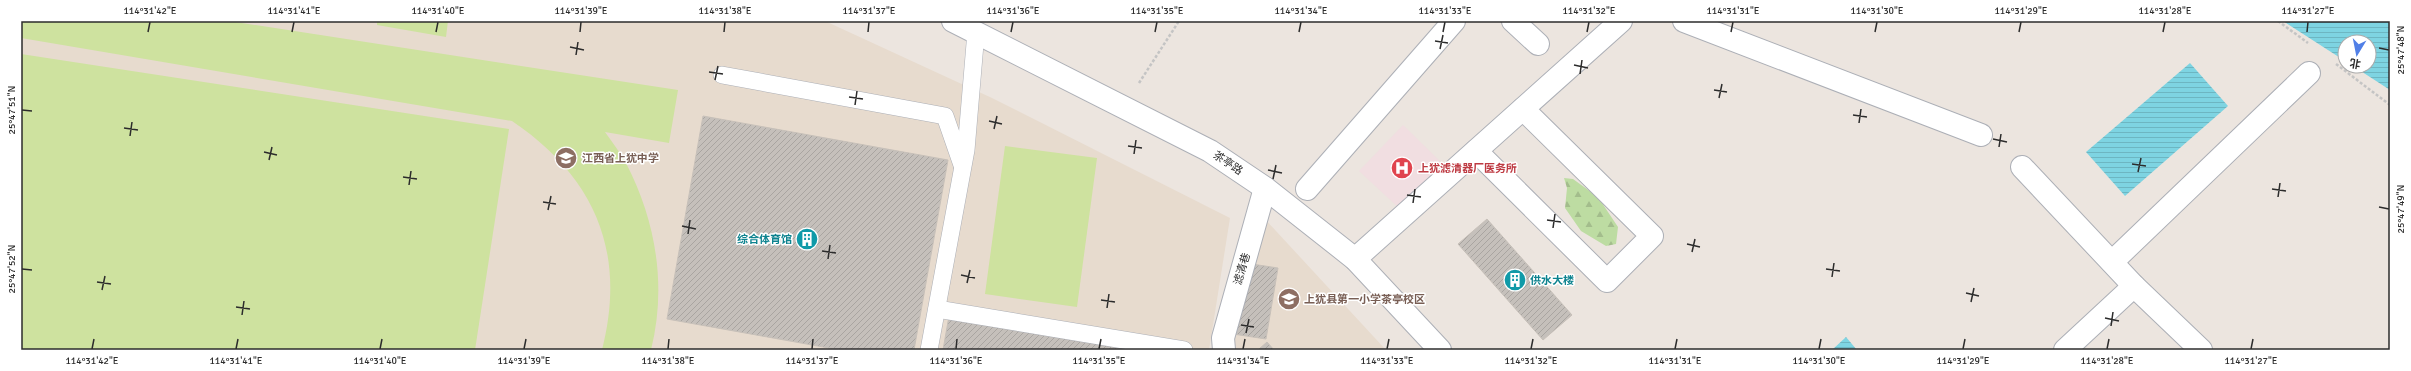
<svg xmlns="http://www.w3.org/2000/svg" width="2411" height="371" viewBox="0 0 2411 371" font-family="Signika,'Noto Sans SC',sans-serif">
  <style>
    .education { fill: #e7dbce }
    .medical { fill: #f1dee1 }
    .forest { fill: url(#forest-firs) }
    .pitch { fill: #cee29f }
    .water { fill: url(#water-rules) }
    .building { fill: url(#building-hatch); stroke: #c7c0b9 }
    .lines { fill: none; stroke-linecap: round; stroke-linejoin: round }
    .lane-casing { stroke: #acafb6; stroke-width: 18 }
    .street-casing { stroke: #acafb6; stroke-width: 24 }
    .secondary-casing { stroke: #acafb6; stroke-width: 24 }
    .path { stroke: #c4c4c4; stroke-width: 2.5; stroke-dasharray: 3 2; stroke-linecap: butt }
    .lane { stroke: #fff; stroke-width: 17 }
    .street { stroke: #fff; stroke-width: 22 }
    .secondary { stroke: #fff; stroke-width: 22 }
    .ticks { fill: none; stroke: #2c2c2c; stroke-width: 1.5 }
    .labels { text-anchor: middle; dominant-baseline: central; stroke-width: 3; stroke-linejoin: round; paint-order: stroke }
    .education-label { font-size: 11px; font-weight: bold; fill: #785e54; stroke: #fff; text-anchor: start }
    .street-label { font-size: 11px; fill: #2c2c2c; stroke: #fff }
    .health-label { font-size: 11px; font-weight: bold; fill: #be3a42; stroke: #fff; text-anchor: start }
    .culture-label { font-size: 11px; font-weight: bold; fill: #0d838f; stroke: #fff; text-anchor: end }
    .neatline { fill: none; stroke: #2c2c2c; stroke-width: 1.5 }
    .ticks-label { font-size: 10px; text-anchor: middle; fill: #2c2c2c }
  </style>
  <defs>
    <pattern id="forest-firs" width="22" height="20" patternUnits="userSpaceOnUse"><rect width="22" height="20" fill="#bddca2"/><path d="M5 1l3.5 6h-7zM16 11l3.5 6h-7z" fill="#a3bd8c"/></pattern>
    <pattern id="water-rules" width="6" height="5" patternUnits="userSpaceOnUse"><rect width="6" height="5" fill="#7ed4e2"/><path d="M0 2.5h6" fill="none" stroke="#6db6c2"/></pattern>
    <pattern id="building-hatch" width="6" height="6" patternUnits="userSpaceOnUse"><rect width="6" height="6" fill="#c5c0bb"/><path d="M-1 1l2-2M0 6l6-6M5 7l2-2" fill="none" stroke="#a9a5a1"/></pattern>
  </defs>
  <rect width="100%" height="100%" fill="#ece5df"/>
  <g class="education">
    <polygon points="21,21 825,21 992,98 1230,218 1209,350 21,350"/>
    <polygon points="1264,218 1386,350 1232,350 1233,334"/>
  </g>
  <polygon class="medical" points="1403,125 1444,165 1401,210 1359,171"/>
  <polygon class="forest" points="1564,178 1573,179 1598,197 1618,227 1616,244 1606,246 1581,231 1565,208 1567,188"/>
  <g class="pitch">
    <path d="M 21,21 L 229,21 L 678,90 L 669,143 L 605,132 C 612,142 620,152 626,163 C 656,221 667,286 651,350 L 602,350 C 627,252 595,177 512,121 L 21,38 Z"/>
    <polygon points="377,21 448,21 446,37 377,25"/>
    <polygon points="21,54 509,129 475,350 21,350"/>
    <polygon points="1005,146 1097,158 1077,307 985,294"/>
  </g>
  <g class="water">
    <polygon points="2283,21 2390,21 2390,90 2353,66 2369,66 2369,42 2345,42 2345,61"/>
    <polygon points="2190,63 2228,106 2125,196 2086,152"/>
    <polygon points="1846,337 1857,350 1832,350"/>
  </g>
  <g class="building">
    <polygon points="703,116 948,160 914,350 840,350 667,319"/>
    <polygon points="1487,219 1572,315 1543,340 1458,244"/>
    <polygon points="1245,263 1278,268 1266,339 1233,334"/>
    <polygon points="949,316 1144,350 943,350"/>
    <polygon points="1267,342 1274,350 1258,350"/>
  </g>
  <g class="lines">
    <g class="lane-casing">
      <g id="lane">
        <polyline points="722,75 945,116 962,165"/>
        <polyline points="937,309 1184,350"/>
        <polyline points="929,350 966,150 976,32"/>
      </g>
    </g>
    <g class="street-casing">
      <g id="street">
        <polyline points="1513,21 1538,44"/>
        <polyline points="1684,21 1981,135"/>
        <polyline points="1476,151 1607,281 1652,236 1523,109"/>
        <polyline points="2022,167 2134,286 2065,350"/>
        <polyline points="1307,189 1454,21"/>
        <polyline points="1355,259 1621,21"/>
        <polyline points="2112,262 2309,73"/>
        <polyline points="2134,286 2201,350"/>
        <polyline points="1224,350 1223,338 1265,188"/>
      </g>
    </g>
    <g class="secondary-casing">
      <polyline id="secondary" points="953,21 1210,151 1265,188 1355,259 1440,350"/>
    </g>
    <g class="path">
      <polyline points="2278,21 2308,43"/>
      <polyline points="2336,64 2390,105"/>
      <polyline points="1139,83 1179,21"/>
    </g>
    <use href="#lane" class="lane"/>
    <use href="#street" class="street"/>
    <use href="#secondary" class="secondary"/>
  </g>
  <path class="ticks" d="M 148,32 L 150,22M 292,32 L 294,22M 436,32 L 438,22M 580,32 L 581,22M 724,32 L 725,22M 868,32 L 869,22M 1011,32 L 1013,22M 1155,32 L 1157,22M 1299,32 L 1301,22M 1443,32 L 1445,22M 1587,32 L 1589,22M 1731,32 L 1733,22M 1875,32 L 1877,22M 2019,32 L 2021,22M 2163,32 L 2165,22M 2307,32 L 2308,22M 1435,41 L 1448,43M 570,47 L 584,50M 2379,48 L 2389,50M 1440,49 L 1443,35M 576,55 L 578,42M 1574,65 L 1588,68M 709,72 L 723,74M 1580,74 L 1582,60M 715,80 L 718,66M 1714,90 L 1727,92M 849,97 L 863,99M 1719,98 L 1722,84M 855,105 L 857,91M 22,110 L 32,111M 1853,115 L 1867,117M 989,121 L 1002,124M 1859,123 L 1861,109M 124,128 L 138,130M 994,129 L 997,116M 130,136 L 132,122M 1993,139 L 2007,142M 1128,146 L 1142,148M 1999,147 L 2001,134M 264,152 L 277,155M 1134,154 L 1136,140M 269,160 L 272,147M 2132,164 L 2146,166M 1268,170 L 1282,173M 2138,172 L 2141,158M 403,177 L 417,179M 1273,179 L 1276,165M 409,185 L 411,171M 2272,189 L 2286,191M 1407,195 L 1421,197M 2278,197 L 2280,183M 543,202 L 556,204M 1413,203 L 1415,189M 2379,207 L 2389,209M 548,210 L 551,196M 1547,220 L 1561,222M 682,226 L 696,229M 1553,228 L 1555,214M 688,234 L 690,220M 1687,244 L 1700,247M 822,251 L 836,253M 1692,252 L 1695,239M 828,259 L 830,245M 22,269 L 32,270M 1826,269 L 1840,271M 961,275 L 975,278M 1832,277 L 1834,263M 97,282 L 111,284M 967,283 L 970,270M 102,290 L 105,276M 1966,293 L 1979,296M 1101,300 L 1115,302M 1971,302 L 1974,288M 236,307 L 250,309M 1107,308 L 1109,294M 242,315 L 244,301M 2105,318 L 2119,321M 1241,325 L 1254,327M 2111,326 L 2113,312M 1246,333 L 1249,319M 92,349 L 94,339M 236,349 L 238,339M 380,349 L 382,339M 524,349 L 526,339M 668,349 L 669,339M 812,349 L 813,339M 956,349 L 957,339M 1099,349 L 1101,339M 1243,349 L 1245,339M 1387,349 L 1389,339M 1531,349 L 1533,339M 1675,349 L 1677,339M 1819,349 L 1821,339M 1963,349 L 1965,339M 2107,349 L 2109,339M 2251,349 L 2253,339"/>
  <defs>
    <g id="school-disc" transform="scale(1.15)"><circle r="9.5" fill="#8d6e63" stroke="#fff"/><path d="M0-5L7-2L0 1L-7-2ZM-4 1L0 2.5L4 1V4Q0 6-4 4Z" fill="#fff"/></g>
    <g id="hospital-disc" transform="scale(1.15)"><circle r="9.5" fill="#e0444e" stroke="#fff"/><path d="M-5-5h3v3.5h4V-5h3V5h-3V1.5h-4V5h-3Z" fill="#fff"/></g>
    <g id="building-disc" transform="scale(1.15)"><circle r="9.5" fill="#0f9aa8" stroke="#fff"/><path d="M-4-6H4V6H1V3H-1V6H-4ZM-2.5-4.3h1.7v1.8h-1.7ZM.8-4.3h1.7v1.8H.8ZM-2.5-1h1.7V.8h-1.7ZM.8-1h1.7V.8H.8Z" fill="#fff"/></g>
  </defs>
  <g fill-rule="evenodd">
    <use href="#school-disc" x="566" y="158"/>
    <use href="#hospital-disc" x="1402" y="168"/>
    <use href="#building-disc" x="807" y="239"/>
    <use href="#building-disc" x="1515" y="280"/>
    <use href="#school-disc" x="1289" y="299"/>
  </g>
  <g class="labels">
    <g class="education-label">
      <text x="582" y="158">江西省上犹中学</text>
      <text x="1304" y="299">上犹县第一小学茶亭校区</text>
    </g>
    <g class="street-label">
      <text transform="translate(1228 163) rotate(34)">茶亭路</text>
      <text transform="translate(1242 269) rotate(-74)">滤清巷</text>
    </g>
    <g class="health-label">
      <text x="1418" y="168">上犹滤清器厂医务所</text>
    </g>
    <g class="culture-label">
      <text x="792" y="239">综合体育馆</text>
      <text x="1530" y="280" text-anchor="start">供水大楼</text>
    </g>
  </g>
  <rect width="2411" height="371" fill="none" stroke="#ffffff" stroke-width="44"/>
  <g transform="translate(2357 54) rotate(190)"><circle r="19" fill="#ffffff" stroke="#ababab"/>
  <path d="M0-3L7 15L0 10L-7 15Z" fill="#5180e7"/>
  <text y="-6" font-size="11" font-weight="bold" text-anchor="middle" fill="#2c2c2c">北</text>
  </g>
  <rect x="22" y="22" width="2367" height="327" class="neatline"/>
  <g class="ticks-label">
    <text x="150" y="14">114°31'42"E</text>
    <text x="294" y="14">114°31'41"E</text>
    <text x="438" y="14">114°31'40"E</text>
    <text x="581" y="14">114°31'39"E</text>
    <text x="725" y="14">114°31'38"E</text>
    <text x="869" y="14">114°31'37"E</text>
    <text x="1013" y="14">114°31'36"E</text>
    <text x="1157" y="14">114°31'35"E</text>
    <text x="1301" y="14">114°31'34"E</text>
    <text x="1445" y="14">114°31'33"E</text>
    <text x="1589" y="14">114°31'32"E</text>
    <text x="1733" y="14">114°31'31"E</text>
    <text x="1877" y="14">114°31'30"E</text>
    <text x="2021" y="14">114°31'29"E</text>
    <text x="2165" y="14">114°31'28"E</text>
    <text x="2308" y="14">114°31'27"E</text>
    <text transform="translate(2400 50) rotate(-90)" y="4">25°47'48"N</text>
    <text transform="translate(11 110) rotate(-90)" y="4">25°47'51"N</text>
    <text transform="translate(2400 209) rotate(-90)" y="4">25°47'49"N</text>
    <text transform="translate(11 269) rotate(-90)" y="4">25°47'52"N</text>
    <text x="92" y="364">114°31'42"E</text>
    <text x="236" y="364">114°31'41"E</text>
    <text x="380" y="364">114°31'40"E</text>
    <text x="524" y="364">114°31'39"E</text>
    <text x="668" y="364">114°31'38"E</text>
    <text x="812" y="364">114°31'37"E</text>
    <text x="956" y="364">114°31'36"E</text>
    <text x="1099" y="364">114°31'35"E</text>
    <text x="1243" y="364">114°31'34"E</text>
    <text x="1387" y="364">114°31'33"E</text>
    <text x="1531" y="364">114°31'32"E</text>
    <text x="1675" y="364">114°31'31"E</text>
    <text x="1819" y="364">114°31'30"E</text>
    <text x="1963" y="364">114°31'29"E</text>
    <text x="2107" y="364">114°31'28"E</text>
    <text x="2251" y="364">114°31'27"E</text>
  </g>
</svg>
